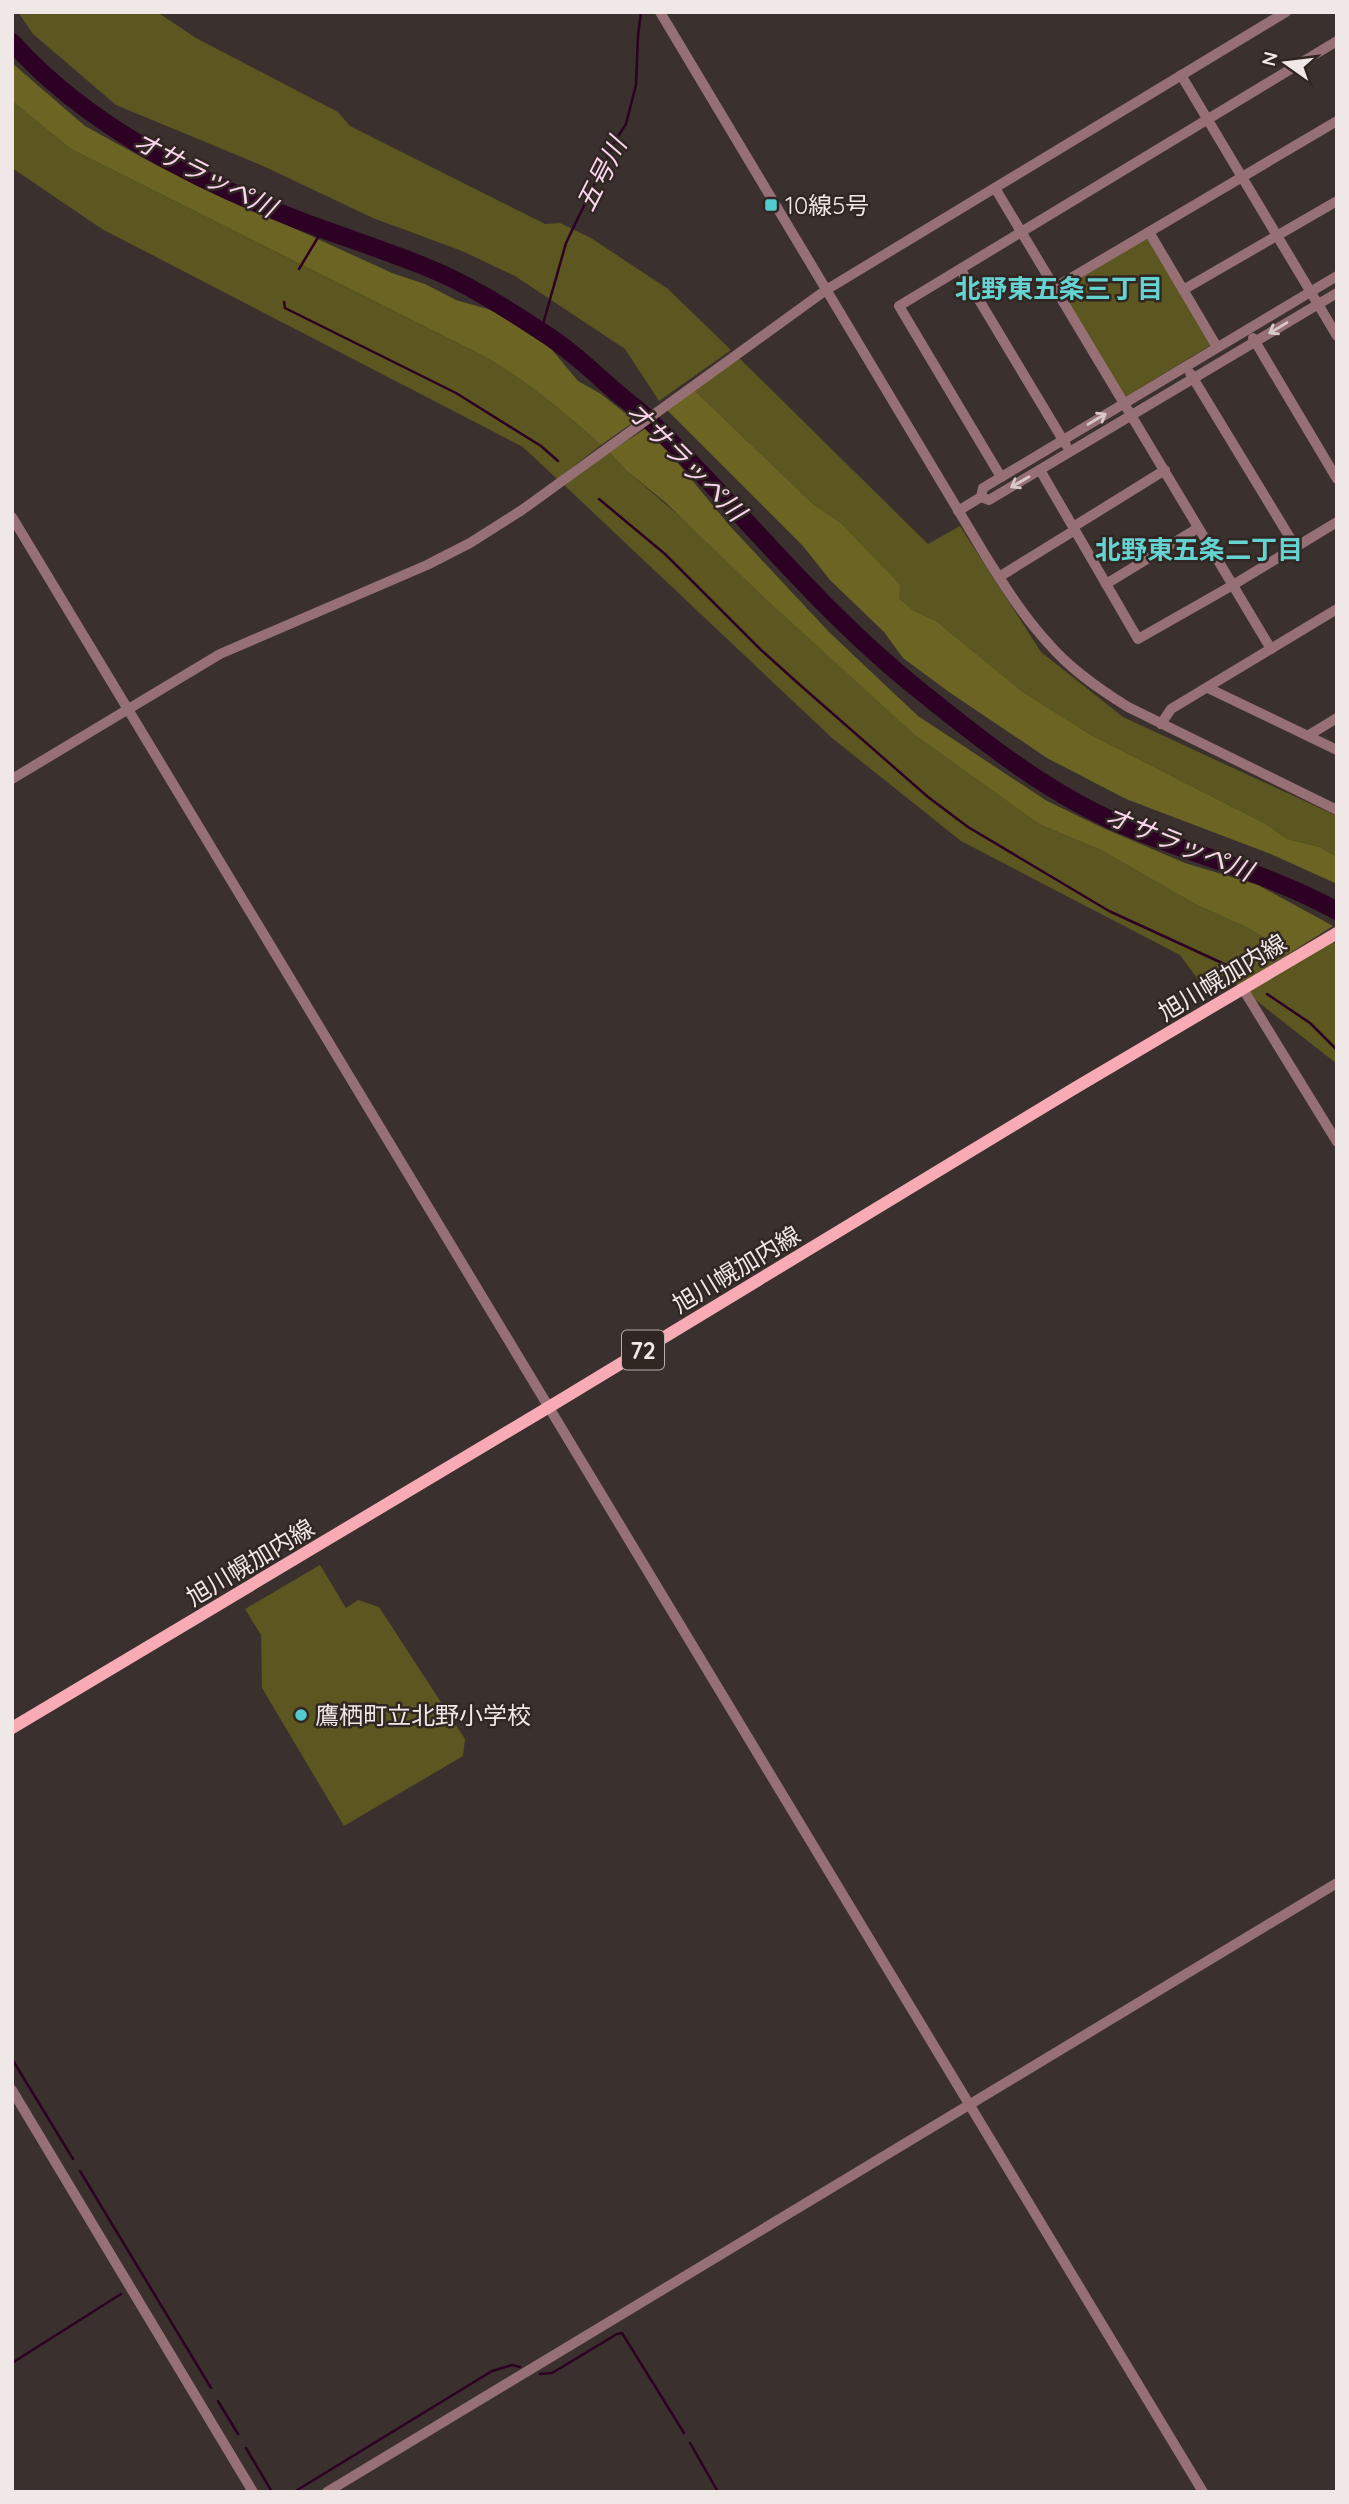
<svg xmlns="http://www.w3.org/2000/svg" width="1349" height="2504" viewBox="0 0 1349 2504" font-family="Quicksand,'Noto Sans JP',sans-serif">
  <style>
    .green { fill: #5c5621 }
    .forest { fill: #6b6422 }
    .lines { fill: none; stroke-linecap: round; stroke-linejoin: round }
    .stream { stroke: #2d0123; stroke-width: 2.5 }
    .river { stroke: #2d0123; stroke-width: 18 }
    .minor { stroke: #967075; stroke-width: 10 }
    .major { stroke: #f8abb5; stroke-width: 12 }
    .oneway { stroke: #d9caca }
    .poi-dot { fill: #52cdce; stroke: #302723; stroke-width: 2.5 }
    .labels { text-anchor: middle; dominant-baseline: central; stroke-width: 5; stroke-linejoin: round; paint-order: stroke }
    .shield { fill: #302723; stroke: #b6aeac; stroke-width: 2 }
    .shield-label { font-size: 23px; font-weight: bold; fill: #efe8e6 }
    .poi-label { font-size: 24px; fill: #efe8e6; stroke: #302723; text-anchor: start }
    .street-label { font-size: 24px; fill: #efe8e6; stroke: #302723 }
    .water-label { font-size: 26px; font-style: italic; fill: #fbd4ed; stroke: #302723 }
    .neighbourhood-label { font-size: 26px; font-weight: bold; fill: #66d3d3; stroke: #302723 }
  </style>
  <rect width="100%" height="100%" fill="#3a302d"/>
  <g class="green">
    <polygon points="18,12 157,12 196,38 338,112 350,126 545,224 560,223 591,238 668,289 731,350 659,401 625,349 515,276 462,251 373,218 263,166 116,105 33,34"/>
    <path d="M 12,101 L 71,149 L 482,355 C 526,380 563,411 601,445 L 557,479 L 523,447 L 102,229 L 12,168 Z"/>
    <polygon points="1148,236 1211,345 1125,397 1059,290"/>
    <polygon points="737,356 928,544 960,526 1041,652 1123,717 1337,816 1337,857 1320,847 1287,839 1266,824 1091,735 1023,692 936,621 914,611 899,598 899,585 841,523 813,504 694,390"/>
    <polygon points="609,452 628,472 1041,825 1101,850 1195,904 1248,928 1290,953 1238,986 1224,975 1205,989 1180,955 961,841 832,738 564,485"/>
    <polygon points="1332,940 1337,946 1337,1064 1244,991"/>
    <polygon points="320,1565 346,1608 358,1600 379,1607 465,1739 463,1756 344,1826 262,1688 261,1635 245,1609"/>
  </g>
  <g class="forest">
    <path d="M 12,63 L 85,126 L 156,165 L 392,273 L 425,284 L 456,300 L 498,312 L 547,344 L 578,381 L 601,394 L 635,421 L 601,445 C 563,411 526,380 482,355 L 71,149 L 12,101 Z"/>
    <polygon points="694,390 813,504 841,523 900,585 899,598 914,611 936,621 1023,692 1091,735 1266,824 1287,839 1320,847 1337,857 1337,884 1273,855 1126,799 1047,758 949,692 903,658 884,632 830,580 803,546 667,410"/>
    <polygon points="645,429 668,451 729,525 829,632 918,716 1047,801 1103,828 1185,863 1258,885 1333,926 1290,953 1248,928 1195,904 1101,850 1041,825 914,734 767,600 665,502 628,472 609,452"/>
  </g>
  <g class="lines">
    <g class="stream">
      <polyline points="299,269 323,229"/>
      <polyline points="284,302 285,308 456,393 541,446 558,461"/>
      <polyline points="541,331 566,243 615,141 626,124 636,85 638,36 641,12"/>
      <polyline points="599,499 665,554 760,649 800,685 928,797 968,827 1109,911 1233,968 1245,977"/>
      <polyline points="1267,994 1310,1023 1337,1050"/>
      <polyline points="12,2059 73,2159"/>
      <polyline points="80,2171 211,2388"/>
      <polyline points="12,2363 121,2294"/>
      <polyline points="540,2374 552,2373 617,2334 622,2333 684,2433"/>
      <polyline points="218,2401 238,2434"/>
      <polyline points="690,2443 718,2492"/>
      <polyline points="246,2448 272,2492"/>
      <polyline points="294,2492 492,2371 512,2365 520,2367"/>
    </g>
    <path class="river" d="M 12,42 C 86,125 195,180 298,220 C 340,236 384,250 426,267 C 466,283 504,307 539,330 C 565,346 586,365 608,385 C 620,396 633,405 645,416 C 738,506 817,609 919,690 C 981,740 1046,792 1120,824 C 1192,855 1268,873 1337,911"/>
    <g class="minor">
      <path d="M 660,12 L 985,555 C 1004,585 1023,616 1048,643 C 1070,669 1099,689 1128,707 L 1337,810"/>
      <polyline points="1181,75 1337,336"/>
      <polyline points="995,188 1271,649"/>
      <polyline points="1149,232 1217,347"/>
      <polyline points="961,270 1066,445"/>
      <polyline points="1054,288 1337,121"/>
      <polyline points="1183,290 1337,201"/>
      <polyline points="1253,338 1337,479"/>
      <polyline points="1190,373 1295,546"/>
      <polyline points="1040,470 1138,639 1233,585 1337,522"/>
      <polyline points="1001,477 899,306 1337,41"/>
      <polyline points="981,497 983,488 1337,276"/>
      <polyline points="958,511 981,497 989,500 1337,293"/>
      <polyline points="12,517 1203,2492"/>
      <polyline points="1073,527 1165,470"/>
      <polyline points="999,577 1075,530"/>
      <polyline points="1106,584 1198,528"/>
      <polyline points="1208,688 1337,750"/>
      <polyline points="1161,724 1171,709 1337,609"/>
      <polyline points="1309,735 1337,718"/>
      <polyline points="12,779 220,654 427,565 470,543 522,510 826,290 1286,12"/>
      <polyline points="1243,989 1337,1142"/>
      <polyline points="12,2090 253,2492"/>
      <polyline points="327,2492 1337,1883"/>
    </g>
    <polyline class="major" points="12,1728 549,1407 1075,1088 1337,933"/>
  </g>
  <defs><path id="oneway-shaft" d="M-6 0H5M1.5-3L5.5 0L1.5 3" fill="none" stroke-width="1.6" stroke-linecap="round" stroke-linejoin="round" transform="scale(1.75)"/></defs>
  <g class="oneway">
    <use href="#oneway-shaft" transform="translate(1278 328) rotate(149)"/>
    <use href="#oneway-shaft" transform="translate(1097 419) rotate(-31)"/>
    <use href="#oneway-shaft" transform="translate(1020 482) rotate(150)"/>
  </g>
  <g class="poi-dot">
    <rect x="764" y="198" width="14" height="14" rx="3.5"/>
    <circle cx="301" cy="1715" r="7"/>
  </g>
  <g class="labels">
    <rect class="shield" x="622" y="1330.5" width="42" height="39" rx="5"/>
    <g class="shield-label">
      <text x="643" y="1350">72</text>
    </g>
    <g class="poi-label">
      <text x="785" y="205">10線5号</text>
      <text x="315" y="1715">鷹栖町立北野小学校</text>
    </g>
    <g class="street-label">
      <text transform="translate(1222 977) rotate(-31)">旭川幌加内線</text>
      <text transform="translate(736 1269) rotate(-31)">旭川幌加内線</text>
      <text transform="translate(250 1562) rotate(-31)">旭川幌加内線</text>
    </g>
    <g class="water-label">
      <text transform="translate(205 174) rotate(27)">オサラッペ川</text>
      <text transform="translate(601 174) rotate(-63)">五号川</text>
      <text transform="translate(686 461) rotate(45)">オサラッペ川</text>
      <text transform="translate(1179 843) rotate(22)">オサラッペ川</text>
    </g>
    <g class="neighbourhood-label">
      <text x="1059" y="288">北野東五条三丁目</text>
      <text x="1199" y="549">北野東五条二丁目</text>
    </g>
  </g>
  <rect width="1349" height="2504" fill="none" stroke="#efe8e6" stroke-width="28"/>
  <g transform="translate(1286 63) rotate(284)" stroke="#302723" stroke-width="5" paint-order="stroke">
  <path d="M0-5L12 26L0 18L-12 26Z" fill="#efe8e6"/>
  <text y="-10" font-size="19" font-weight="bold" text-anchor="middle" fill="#efe8e6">N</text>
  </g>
</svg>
